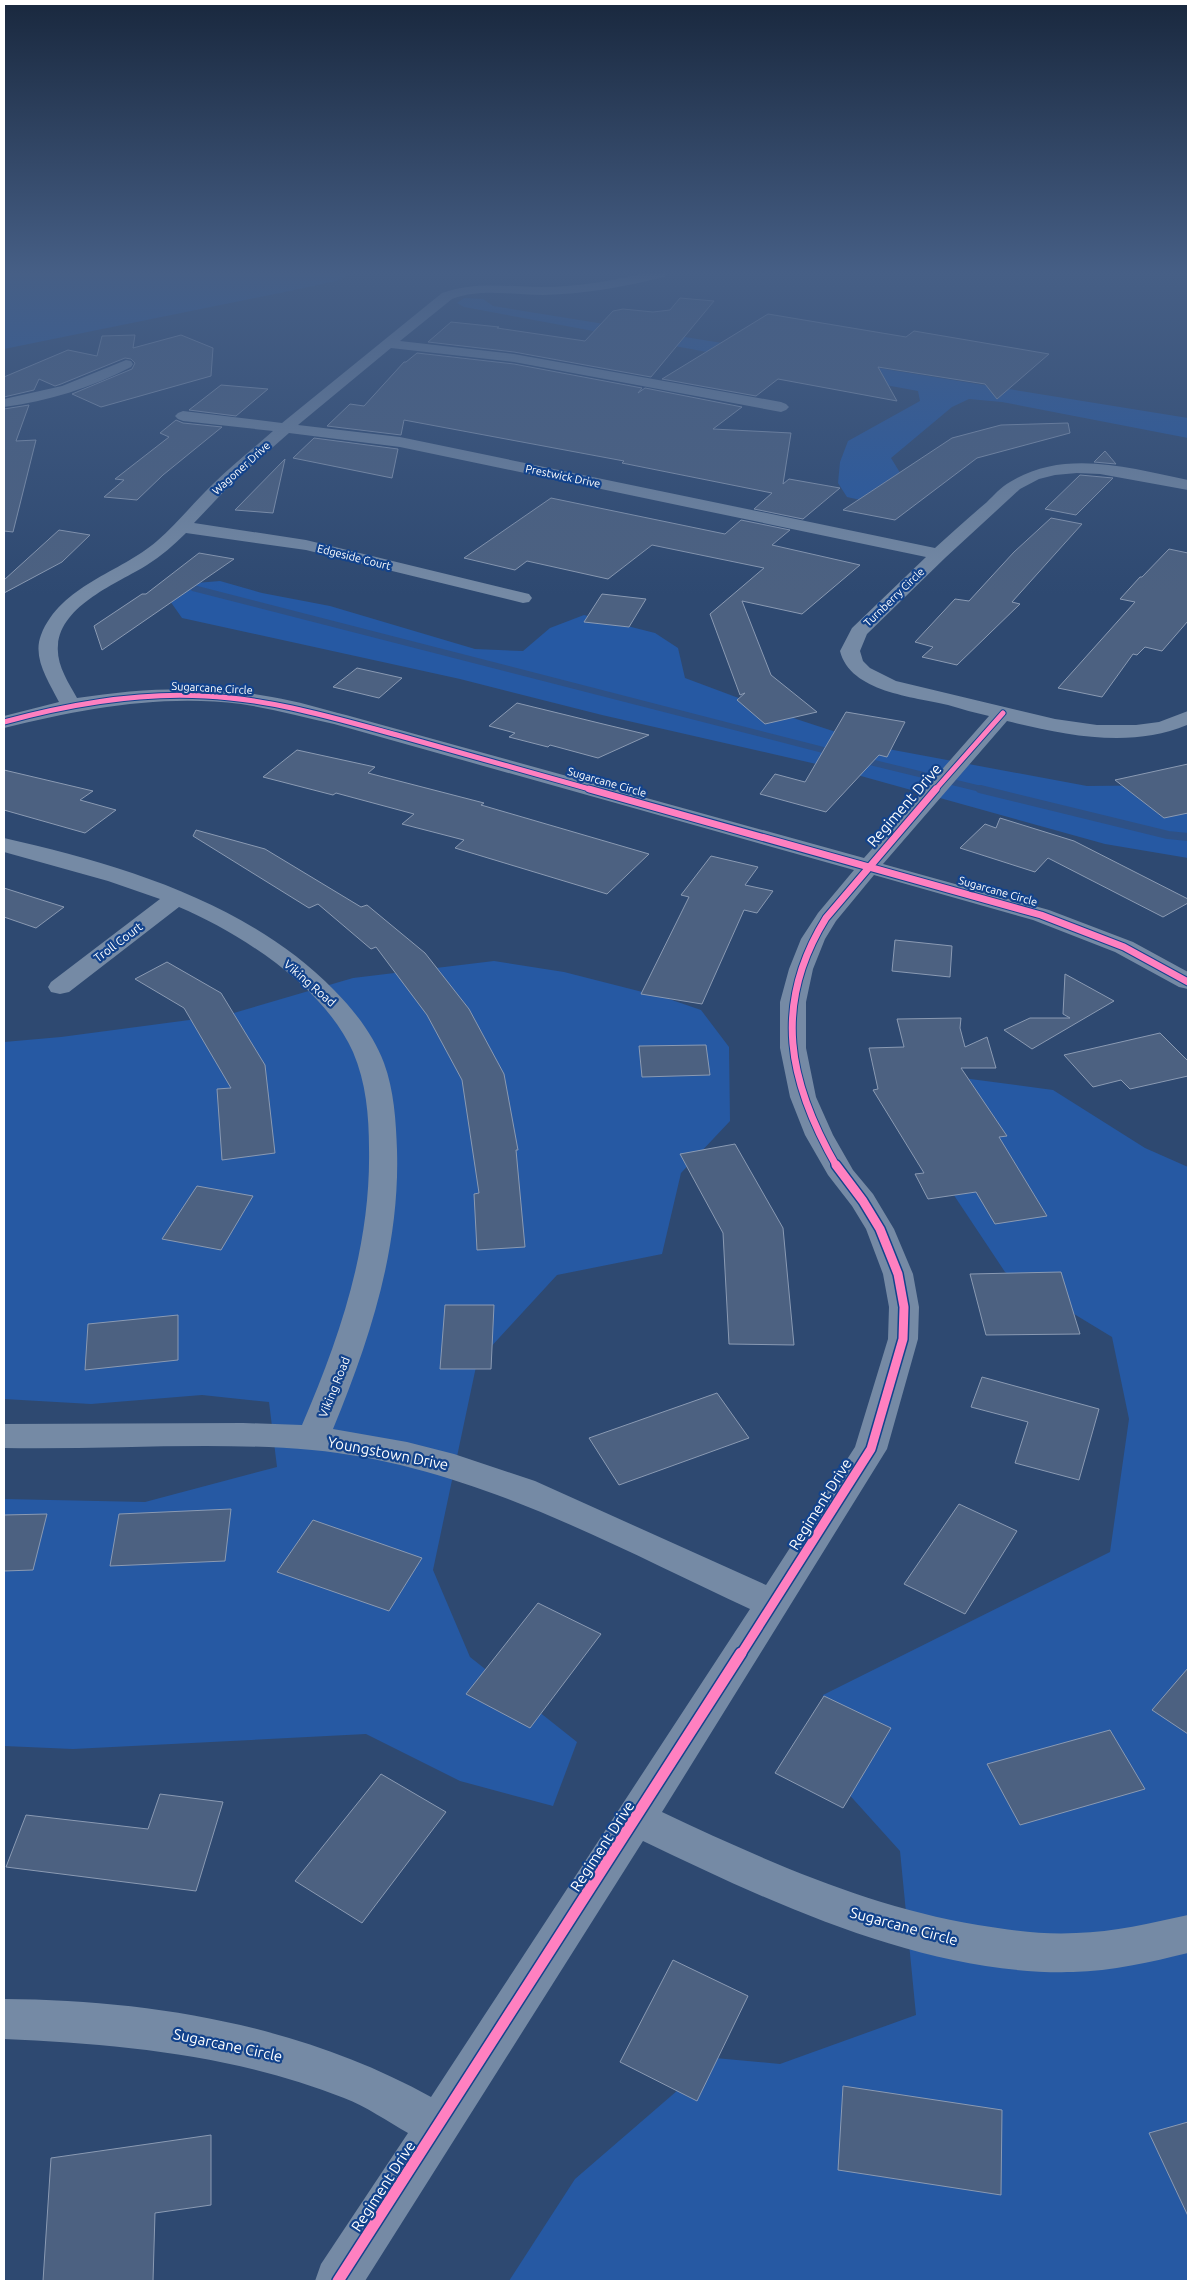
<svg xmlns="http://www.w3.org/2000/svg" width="1192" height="2285" viewBox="0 0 1192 2285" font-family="Ubuntu,sans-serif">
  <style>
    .green { fill: #2659a3 }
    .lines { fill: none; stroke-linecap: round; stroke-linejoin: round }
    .stream-far1 { stroke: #2e5186; stroke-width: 6 }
    .stream { stroke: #2e5186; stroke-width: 8 }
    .building { fill: #4c6181; stroke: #8a9ab3 }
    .street { fill: #758aa5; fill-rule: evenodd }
    .cycleway-far3-casing { stroke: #13438c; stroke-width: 7 }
    .cycleway-far2-casing { stroke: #13438c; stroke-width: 9 }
    .cycleway-far1-casing { stroke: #13438c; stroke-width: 12 }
    .cycleway-casing { stroke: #13438c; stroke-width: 14 }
    .cycleway-far3 { stroke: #ff80c0; stroke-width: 5 }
    .cycleway-far2 { stroke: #ff80c0; stroke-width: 7 }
    .cycleway-far1 { stroke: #ff80c0; stroke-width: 9 }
    .cycleway { stroke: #ff80c0; stroke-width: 11 }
    .labels { text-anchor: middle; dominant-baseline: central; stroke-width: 4.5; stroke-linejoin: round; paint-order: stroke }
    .far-street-label { font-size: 11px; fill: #fff; stroke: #13438c }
    .street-label { font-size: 12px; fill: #fff; stroke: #13438c }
    .near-street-label { font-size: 15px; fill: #fff; stroke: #13438c }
  </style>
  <rect width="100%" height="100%" fill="#2e4971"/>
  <g class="green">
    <polygon points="4,274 351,274 336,281 304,288 4,349"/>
    <polygon points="464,298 483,299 493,306 1188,418 1188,438 1002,402 969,399 952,407 891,458 902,476 874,503 847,497 838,483 840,462 848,441 920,401 918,391 464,307 457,303"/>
    <polygon points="220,581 262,593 330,606 475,649 523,651 550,628 584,615 655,633 678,648 685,678 784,715 888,749 1087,786 1188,785 1188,858 1105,844 825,766 602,715 460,679 182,618 163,591 172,585"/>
    <polygon points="494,961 564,972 666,998 701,1010 729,1047 730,1121 681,1173 662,1254 557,1275 477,1362 433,1570 470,1657 577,1742 553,1806 460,1781 366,1734 73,1749 4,1746 4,1499 145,1502 277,1467 269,1402 202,1395 91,1404 4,1399 4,1042 61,1037 227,1015 353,978"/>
    <polygon points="940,1075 1053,1090 1145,1148 1188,1167 1188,2281 509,2281 575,2179 715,2058 780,2064 916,2015 900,1851 827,1770 823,1695 1110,1552 1129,1419 1112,1337 1005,1272 890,1099"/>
  </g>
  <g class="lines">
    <g class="stream-far1">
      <polyline points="193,588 835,753"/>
      <polyline points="862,760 985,790"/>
    </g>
    <polyline class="stream" points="980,789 1168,835 1188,837"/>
  </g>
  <g class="building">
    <polygon points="680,298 714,301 651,377 514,352 428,342 451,322 499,327 497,328 585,341 613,311 623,309 653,312 670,310"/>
    <polygon points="768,314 906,337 914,331 1049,354 997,399 985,384 878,367 897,401 778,379 756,396 662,379"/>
    <polygon points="135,335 133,348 181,335 213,348 211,376 101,407 72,394 132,369 135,363 131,359 125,358 61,384 55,386 39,379 34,390 4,397 4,377 68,350 97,356 102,336"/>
    <polygon points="417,353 514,364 642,388 638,393 645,388 742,407 713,429 791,433 783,484 789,479 840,488 803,519 754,509 772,493 622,463 624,461 404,420 401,435 327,426 350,404 364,406 404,362 406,362"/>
    <polygon points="221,385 268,389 236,416 189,410"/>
    <polygon points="29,405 16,441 36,440 13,532 4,531 4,409"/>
    <polygon points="176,420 183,423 222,427 163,475 137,500 104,497 124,480 115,479 169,437 160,433"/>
    <polygon points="1068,423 1070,433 977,458 895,520 843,510 952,438 1001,425"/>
    <polygon points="314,438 398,449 392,478 293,458"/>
    <polygon points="1105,451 1116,464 1094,462"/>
    <polygon points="285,459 273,513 235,510"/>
    <polygon points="1080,475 1113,478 1076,515 1045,509"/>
    <polygon points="551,498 725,534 741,520 790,530 772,545 860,565 802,614 742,601 771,675 817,712 765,724 737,700 745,693 740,695 710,614 764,568 652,545 608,579 527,561 515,570 464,558"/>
    <polygon points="1051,518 1082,524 1012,602 1020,604 957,665 922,657 933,647 915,642 955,599 969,601 1014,552"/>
    <polygon points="59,530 90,535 62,562 4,593 4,580"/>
    <polygon points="1169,549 1188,553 1188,621 1162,651 1145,647 1137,655 1133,654 1102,697 1058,688 1135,602 1120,599 1140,577 1142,577"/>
    <polygon points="199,553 234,559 102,650 94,626 142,594 146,594"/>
    <polygon points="602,594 646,599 629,627 584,622"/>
    <polygon points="357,668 402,678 379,698 333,687"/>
    <polygon points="517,703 603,724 649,735 598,758 550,745 548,747 509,737 515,733 489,726"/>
    <polygon points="846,712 905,722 887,757 879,755 826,812 760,794 775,774 805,782"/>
    <polygon points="297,750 375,767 368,773 484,803 481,805 649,854 607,894 455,848 464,840 402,824 414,814 336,793 333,795 263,777"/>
    <polygon points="1188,764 1188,813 1164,818 1115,780"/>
    <polygon points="4,770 93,791 80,800 116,810 85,833 4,810"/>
    <polygon points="1000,818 1074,841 1188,899 1188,903 1163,917 1048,858 1035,872 960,848 985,824 996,828"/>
    <polygon points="196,830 265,849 361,907 367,905 425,953 469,1009 504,1074 518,1150 516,1150 525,1247 477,1250 474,1194 479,1193 462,1080 427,1015 376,947 371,949 318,904 309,908 193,836"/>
    <polygon points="711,856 758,867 745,885 773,891 757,913 744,910 702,1004 641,994 689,897 681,895"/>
    <polygon points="4,888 64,907 36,928 4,917"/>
    <polygon points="895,940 952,946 950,977 892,971"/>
    <polygon points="167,962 221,993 265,1065 275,1153 222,1160 217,1089 231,1088 184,1008 135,979"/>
    <polygon points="1065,974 1114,1001 1032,1049 1004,1030 1030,1018 1070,1018 1063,1014"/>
    <polygon points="961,1018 960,1028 965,1047 987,1037 996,1068 961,1068 1007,1136 999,1137 1047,1216 995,1224 976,1192 928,1199 915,1174 924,1173 873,1090 878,1089 869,1048 904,1047 897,1019"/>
    <polygon points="1160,1033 1188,1061 1188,1076 1130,1089 1121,1080 1093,1087 1064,1055"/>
    <polygon points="706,1045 710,1075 642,1077 639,1046"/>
    <polygon points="735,1144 783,1228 794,1345 729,1344 723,1233 680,1154"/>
    <polygon points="197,1186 253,1196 221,1250 162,1239"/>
    <polygon points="1061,1272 1080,1334 986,1335 970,1274"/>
    <polygon points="445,1305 494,1305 491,1369 440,1369"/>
    <polygon points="178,1315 178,1360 85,1370 88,1324"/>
    <polygon points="982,1377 1099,1409 1079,1480 1015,1463 1028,1422 971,1407"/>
    <polygon points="717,1393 749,1438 619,1485 589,1438"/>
    <polygon points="959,1504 1017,1531 965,1614 904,1584"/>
    <polygon points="231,1509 225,1561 110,1566 119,1514"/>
    <polygon points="47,1514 33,1570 4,1571 4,1515"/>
    <polygon points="313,1520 422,1558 389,1611 277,1572"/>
    <polygon points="538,1603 601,1634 530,1728 466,1694"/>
    <polygon points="1188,1668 1188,1734 1152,1710"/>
    <polygon points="824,1696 891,1728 843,1808 775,1773"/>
    <polygon points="1110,1730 1145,1789 1020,1825 987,1764"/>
    <polygon points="381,1774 446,1812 362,1923 295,1881"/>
    <polygon points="160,1794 223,1802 196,1891 6,1867 26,1815 148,1829"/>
    <polygon points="673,1960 748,1996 697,2101 620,2062"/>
    <polygon points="843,2086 1002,2110 1001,2195 838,2170"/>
    <polygon points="1188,2122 1188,2216 1149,2133"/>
    <polygon points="211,2135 211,2205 155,2213 153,2281 43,2281 51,2158"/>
  </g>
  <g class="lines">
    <g class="street">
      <path d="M 642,274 L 665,274 L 664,277 C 624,287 584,294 543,295 C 512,295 481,288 452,299 L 400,341 L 514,354 L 781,402 L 786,404 L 789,407 L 786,410 L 781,412 L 514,362 L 391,348 L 298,425 L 400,437 L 935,548 C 952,533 969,517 987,502 C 994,495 1001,487 1010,482 C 1064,448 1131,468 1188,480 L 1188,490 L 1100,474 L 1077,473 L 1055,475 L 1039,479 L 1020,489 L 945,558 L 867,634 L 860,651 L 863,661 L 870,668 L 896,681 L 1055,719 L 1097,725 L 1136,725 L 1159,722 L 1188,711 L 1187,725 C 1130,749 1065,735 1007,721 L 883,864 L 1049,910 L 1133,942 L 1188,972 L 1188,989 L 1179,987 L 1115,952 L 1033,920 L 874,875 L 836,921 L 825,939 L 813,969 L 806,1002 L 806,1048 L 816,1097 L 833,1135 L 853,1170 L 873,1194 L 894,1229 L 913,1274 L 919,1307 L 918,1339 L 887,1449 L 662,1812 C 764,1860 866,1906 978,1925 C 1010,1930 1044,1935 1076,1933 C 1114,1932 1151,1923 1188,1915 L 1188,1953 C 1151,1962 1112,1971 1073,1972 C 927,1976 772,1903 643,1841 L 365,2281 L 315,2281 L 321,2264 L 408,2133 C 387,2121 367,2107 344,2098 C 236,2055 119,2044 4,2039 L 4,1999 C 151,2000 301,2025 431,2097 L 750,1609 C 610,1544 469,1465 312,1450 C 212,1441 105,1450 4,1448 L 4,1424 L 243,1423 L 302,1425 C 340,1337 371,1246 369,1148 C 369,1116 366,1082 353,1052 C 324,987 242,934 179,907 L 69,992 L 60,994 L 51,992 L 48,987 L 51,982 L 160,899 L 108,881 L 4,852 L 4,838 C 120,864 249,903 334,990 C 355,1011 374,1036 384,1063 C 394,1090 396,1121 397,1150 C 400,1248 370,1339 333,1429 L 407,1442 L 454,1454 L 535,1481 L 766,1585 L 855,1447 L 888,1339 L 889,1307 L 883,1274 L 866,1229 L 852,1206 L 828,1175 L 805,1135 L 790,1097 L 780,1048 L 780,1002 L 789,969 L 801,939 L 818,913 L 854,870 L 334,724 C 303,717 273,709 241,704 C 160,694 82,709 4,728 L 4,716 L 59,702 C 49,682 32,658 41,635 C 61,585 120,573 157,541 C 177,524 194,502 213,484 C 232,465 253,449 273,431 L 183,421 L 178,419 L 175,416 L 178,413 L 183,411 L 282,423 L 442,293 C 476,281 508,287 542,287 C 576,287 610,281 642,274 ZM 289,433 L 400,447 L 926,557 L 852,628 L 840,651 C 850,692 914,697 948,705 C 962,709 975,713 989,716 L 864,858 L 346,715 C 322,709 297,701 272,697 C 207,685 141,688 77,698 C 68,682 56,664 58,645 C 61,605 118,583 147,565 C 161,556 174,545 186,533 L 306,550 L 523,603 L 529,602 L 532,598 L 529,594 L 306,540 L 194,523 L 232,483 Z"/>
      <path d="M 126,360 L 131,361 L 133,364 L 131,367 C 91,388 48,401 4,407 L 4,399 L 62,386 Z"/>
    </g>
    <g class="cycleway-far3-casing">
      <g id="cycleway-far3">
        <path d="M 4,722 C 70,704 137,692 205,696 C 271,699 334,718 397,735 C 463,753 528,772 593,790"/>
        <polyline points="935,790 1003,713"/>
      </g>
    </g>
    <g class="cycleway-far2-casing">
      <g id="cycleway-far2">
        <polyline points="589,789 1041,915 1124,947 1188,982"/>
        <path d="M 837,1167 C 788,1082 772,1005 826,918 L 936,789"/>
      </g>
    </g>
    <g class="cycleway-far1-casing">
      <polyline id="cycleway-far1" points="741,1654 871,1449 903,1339 904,1307 898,1274 880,1229 863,1201 836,1165"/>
    </g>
    <g class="cycleway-casing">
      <polyline id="cycleway" points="338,2281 741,1653"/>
    </g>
    <use href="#cycleway-far3" class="cycleway-far3"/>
    <use href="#cycleway-far2" class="cycleway-far2"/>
    <use href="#cycleway-far1" class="cycleway-far1"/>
    <use href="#cycleway" class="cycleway"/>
  </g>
  <linearGradient id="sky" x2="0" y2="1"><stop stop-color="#19283e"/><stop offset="0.46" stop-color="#465f86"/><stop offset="1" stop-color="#465f86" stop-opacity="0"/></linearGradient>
  <rect width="1192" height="594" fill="url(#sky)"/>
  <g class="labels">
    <g class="far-street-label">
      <text transform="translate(241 468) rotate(-42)">Wagoner Drive</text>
      <text transform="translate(563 476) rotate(12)">Prestwick Drive</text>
      <text transform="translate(354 557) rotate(14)">Edgeside Court</text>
      <text transform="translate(894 597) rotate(-44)">Turnberry Circle</text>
      <text transform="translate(212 688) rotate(3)">Sugarcane Circle</text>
      <text transform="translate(607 782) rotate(16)">Sugarcane Circle</text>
      <text transform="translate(998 891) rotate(16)">Sugarcane Circle</text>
    </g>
    <g class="street-label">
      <text transform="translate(118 942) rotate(-37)">Troll Court</text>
      <text transform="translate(310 983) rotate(41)">Viking Road</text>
      <text transform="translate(334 1387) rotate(-68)">Viking Road</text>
    </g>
    <g class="near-street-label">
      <text transform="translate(904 805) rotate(-49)">Regiment Drive</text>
      <text transform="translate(388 1453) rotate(11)">Youngstown Drive</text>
      <text transform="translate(820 1504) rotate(-58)">Regiment Drive</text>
      <text transform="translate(602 1846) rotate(-57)">Regiment Drive</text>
      <text transform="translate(904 1926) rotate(15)">Sugarcane Circle</text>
      <text transform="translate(228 2045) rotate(12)">Sugarcane Circle</text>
      <text transform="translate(383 2186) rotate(-57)">Regiment Drive</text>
    </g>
  </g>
  <rect width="1192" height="2285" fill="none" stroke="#ffffff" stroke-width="10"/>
</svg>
